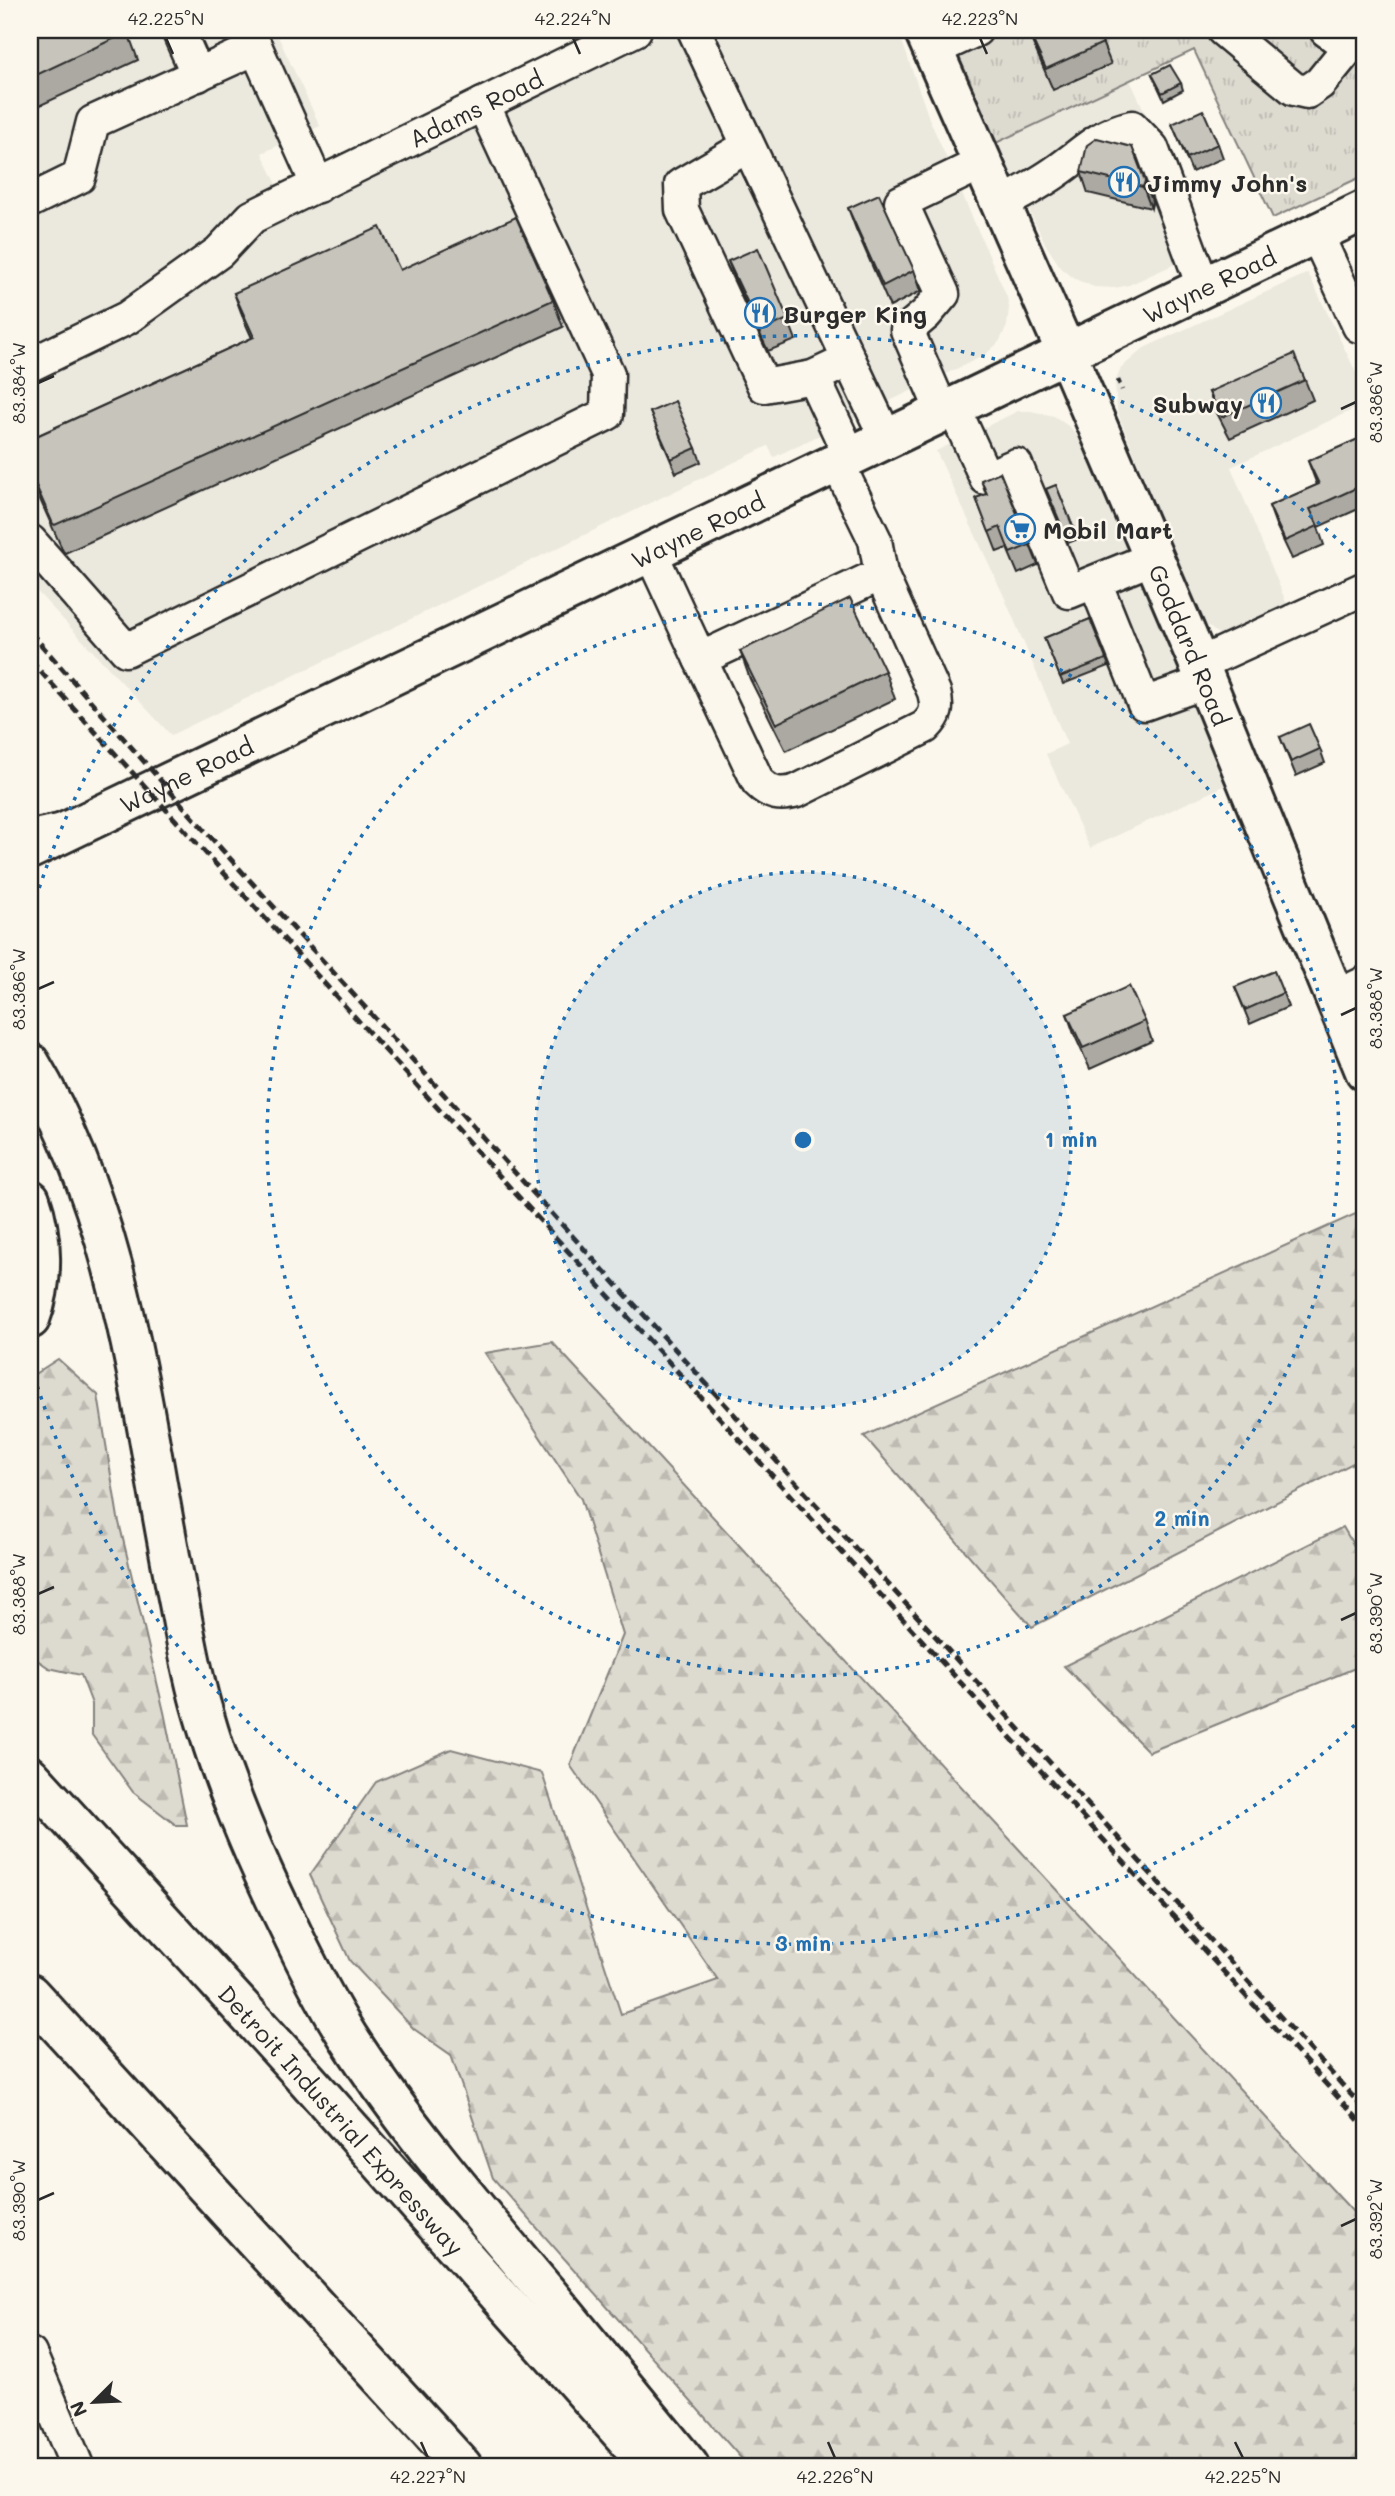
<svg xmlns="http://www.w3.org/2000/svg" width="1395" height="2496" viewBox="0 0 1395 2496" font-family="Mali,sans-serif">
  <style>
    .built { fill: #ebe8de }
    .grass { fill: url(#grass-tufts); stroke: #84827e; stroke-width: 2 }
    .forest { fill: url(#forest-firs); stroke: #84827e; stroke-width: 2 }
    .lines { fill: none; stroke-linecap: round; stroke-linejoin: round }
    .minor-casing { stroke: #2b2b2b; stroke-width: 37 }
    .major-casing { stroke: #2b2b2b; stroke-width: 44 }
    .highway-casing { stroke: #2b2b2b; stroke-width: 44 }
    .path { stroke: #2b2b2b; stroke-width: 4.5; stroke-dasharray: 5 5; stroke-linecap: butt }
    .minor { stroke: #fbf7ec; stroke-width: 32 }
    .major { stroke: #fbf7ec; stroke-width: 38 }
    .highway { stroke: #fbf7ec; stroke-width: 38 }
    .rail { stroke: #2b2b2b; stroke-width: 5; stroke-dasharray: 10 5; stroke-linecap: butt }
    .wall { fill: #aba9a2; stroke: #2b2b2b; stroke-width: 2 }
    .shaded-wall { fill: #8b8984; stroke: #2b2b2b; stroke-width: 2 }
    .building { fill: #c7c4bc; stroke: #2b2b2b; stroke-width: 2 }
    .ticks { fill: none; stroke: #2b2b2b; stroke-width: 2.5 }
    .ring { fill: none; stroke: #1f6fb2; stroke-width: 3.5; stroke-dasharray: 3.5 7 }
    .labels { text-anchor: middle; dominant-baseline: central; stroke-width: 5; stroke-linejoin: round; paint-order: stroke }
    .street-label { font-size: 24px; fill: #2b2b2b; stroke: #fbf7ec }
    .poi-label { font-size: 24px; font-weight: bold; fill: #2b2b2b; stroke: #fbf7ec; text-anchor: start }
    .centre { fill: #1f6fb2; stroke: #fbf7ec; stroke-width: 3.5 }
    .ring-label { font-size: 21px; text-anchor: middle; font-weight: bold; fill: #1f6fb2; stroke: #fbf7ec; stroke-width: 5; stroke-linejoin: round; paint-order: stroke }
    .neatline { fill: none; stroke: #2b2b2b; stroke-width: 2.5 }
    .ticks-label { font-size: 18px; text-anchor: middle; fill: #2b2b2b }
  </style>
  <defs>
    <pattern id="grass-tufts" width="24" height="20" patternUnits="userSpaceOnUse" patternTransform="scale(1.75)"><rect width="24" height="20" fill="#dddad0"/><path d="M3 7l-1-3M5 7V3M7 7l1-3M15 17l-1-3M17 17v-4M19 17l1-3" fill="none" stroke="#bebbb3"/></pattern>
    <pattern id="forest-firs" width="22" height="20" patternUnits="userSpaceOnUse" patternTransform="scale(1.75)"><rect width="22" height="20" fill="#dddad0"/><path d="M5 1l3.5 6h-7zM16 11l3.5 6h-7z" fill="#bebbb3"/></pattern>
  </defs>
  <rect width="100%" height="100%" fill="#fbf7ec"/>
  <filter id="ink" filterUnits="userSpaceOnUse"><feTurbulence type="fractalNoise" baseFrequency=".0143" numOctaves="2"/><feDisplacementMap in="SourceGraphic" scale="14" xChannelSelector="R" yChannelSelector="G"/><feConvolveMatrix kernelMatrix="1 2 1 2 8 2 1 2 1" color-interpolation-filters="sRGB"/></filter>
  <g filter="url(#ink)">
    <g class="built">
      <polygon points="30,30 275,30 320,126 262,153 291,214 596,63 670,30 898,30 929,118 1007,297 1009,307 1007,326 999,342 985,355 774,457 768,446 171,735 30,584"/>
      <polygon points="1130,80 1208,249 1129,285 1115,288 1094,287 1075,279 1061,268 1046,245 996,143"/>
      <polygon points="1308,273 1365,391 1365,404 1231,467 1290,612 1236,634 1221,636 1205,624 1198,611 1117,411 1115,383 1121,368 1144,348"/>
      <polygon points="1018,411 1031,411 1054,416 1071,428 1081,442 1118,521 1226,785 1090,848 1046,754 1067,744 1003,594 936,451"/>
    </g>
    <polygon class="grass" points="943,30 1365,30 1365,175 1273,218 1194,50 996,143"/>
    <g class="forest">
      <polygon points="1362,1211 1365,1219 1365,1457 1032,1627 864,1436"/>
      <polygon points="552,1342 1365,2225 1365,2466 748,2466 493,2178 451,2055 414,2029 350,1961 310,1875 376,1782 451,1749 542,1773 621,2014 718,1980 570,1765 623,1635 581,1499 485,1353"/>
      <polygon points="58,1359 98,1395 118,1518 164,1712 187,1825 176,1825 133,1792 92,1735 92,1704 81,1675 49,1668 30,1655 30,1377"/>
      <polygon points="1343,1527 1365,1565 1365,1664 1149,1752 1064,1666"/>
    </g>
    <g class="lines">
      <g class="minor-casing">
        <g id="minor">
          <polyline points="178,30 198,75"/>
          <polyline points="248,30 318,186"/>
          <polyline points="694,30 886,438"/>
          <polyline points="1223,30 1294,89 1307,92 1320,83 1363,30"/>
          <polyline points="1326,30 1349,47"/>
          <polyline points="933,50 976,30"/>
          <polyline points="748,146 681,185 682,210 764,386 813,377 849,360"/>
          <polyline points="30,201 79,177 93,122 256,48"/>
          <path d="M 1000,205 C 1019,194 1039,184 1057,171 C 1083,153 1099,134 1132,127 L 1152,148 L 1203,286"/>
          <polyline points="1316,233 1359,326"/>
          <path id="s1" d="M 30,365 L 127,318 L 219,252 L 252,217 L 635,30"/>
          <polyline points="813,377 850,456"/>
          <polyline points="953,406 986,478 1016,465 1069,592 1153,558"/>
          <polyline points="942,411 907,330 926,314 943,294 901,202 982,163"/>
          <polyline points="30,541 126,650 607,414 608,374 483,104"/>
          <polyline points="650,551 700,659 881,574"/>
          <polyline points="1095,582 1144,704 1205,682"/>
          <path d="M 700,659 L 758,782 C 770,794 780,796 797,791 L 925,727 C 937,715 938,708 934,692 L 881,574 L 875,540 L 837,462"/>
          <polyline points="1199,664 1365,588"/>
          <polyline points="1335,997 1365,983"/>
          <polyline points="30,2354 77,2466"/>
        </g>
      </g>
      <g class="major-casing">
        <g id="major">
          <path id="s2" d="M 924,30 L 1066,352 L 1199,664 L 1365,1071"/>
          <path id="s3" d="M 30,849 L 1365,210"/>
        </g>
      </g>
      <g class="highway-casing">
        <g id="highway">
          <polyline points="30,840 60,834"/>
          <path d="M 30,1063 C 127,1226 142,1421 179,1603 C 186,1639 192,1676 203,1712 C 224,1786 254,1856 288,1925 C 306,1963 326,2002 348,2037 C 407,2129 478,2211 548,2294 C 595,2351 642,2409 689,2466"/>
          <path d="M 30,1199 C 43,1236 44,1282 30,1319"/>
          <path id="s4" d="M 30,1776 L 301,2073 L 651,2466"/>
          <polyline points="30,1994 462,2466"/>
        </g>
      </g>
      <polyline class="path" points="1118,380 1122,390"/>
      <use href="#minor" class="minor"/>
      <use href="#major" class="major"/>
      <use href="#highway" class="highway"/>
      <g class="rail">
        <polyline points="30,632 206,832 1365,2110"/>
        <polyline points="30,660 1365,2127"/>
      </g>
    </g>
    <g class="wall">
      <polygon points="30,30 127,30 138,60 30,110"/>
      <polygon points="1027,30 1097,30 1111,64 1053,90"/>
      <polygon points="1152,74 1181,83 1183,90 1164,100"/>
      <polygon points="1172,124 1218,144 1223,158 1192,172"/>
      <polygon points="1132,147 1152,201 1151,208 1088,193 1081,172"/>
      <polygon points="848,208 914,270 921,291 890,307 856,229"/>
      <polygon points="728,261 788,319 796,340 768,351 736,282"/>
      <polygon points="400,270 553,300 563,327 65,553 63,551 30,477 30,439 252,338 244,320 234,293"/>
      <polygon points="1305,380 1313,400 1230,438 1217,413 1209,392"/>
      <polygon points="650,412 696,448 701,462 676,473"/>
      <polygon points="1365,436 1365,506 1318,527 1324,545 1292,559 1276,525 1269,506 1317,485 1308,461"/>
      <polygon points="981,480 1030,545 1038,565 1018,574 1007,548 997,552 976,498 986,494"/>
      <polygon points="1056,485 1078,539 1068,543 1046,489"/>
      <polygon points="1090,619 1109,666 1063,684 1044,638"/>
      <polygon points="740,651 885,671 895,699 786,751 750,679"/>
      <polygon points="1280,737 1320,749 1325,763 1296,776"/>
      <polygon points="1235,987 1283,993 1288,1007 1250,1024"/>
      <polygon points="1067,1014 1145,1021 1152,1041 1090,1069 1074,1034"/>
    </g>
    <polygon class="shaded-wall" points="1145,181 1152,201 1151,208 1143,187"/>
    <g class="building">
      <polygon points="30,30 127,30 128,32 30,78"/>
      <polygon points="1028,30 1097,30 1103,43 1046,69"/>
      <polygon points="1170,65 1181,83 1162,93 1152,74"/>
      <polygon points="1203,110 1218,144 1187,158 1172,124"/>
      <polygon points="1097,138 1132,147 1145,181 1143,187 1081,172 1087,145"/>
      <polygon points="879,194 914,270 883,286 848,208"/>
      <polygon points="516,217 553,300 55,525 53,524 30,472 30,439 254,337 234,293 380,227 400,270"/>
      <polygon points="758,248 788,319 761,331 728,261"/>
      <polygon points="1294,354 1305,380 1222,417 1209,392"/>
      <polygon points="675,401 696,448 671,459 650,412"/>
      <polygon points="1365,436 1365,484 1310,509 1318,526 1285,541 1269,506 1319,484 1308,461"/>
      <polygon points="1000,472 1030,545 1010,553 1000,527 989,532 976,498 987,494 981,480"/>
      <polygon points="1056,485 1075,532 1066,536 1046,489"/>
      <polygon points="850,598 885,671 776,724 740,651"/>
      <polygon points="1090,619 1106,659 1060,677 1044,638"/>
      <polygon points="1309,724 1320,749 1291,762 1280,737"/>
      <polygon points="1274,971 1283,993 1245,1010 1235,987"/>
      <polygon points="1129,986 1145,1021 1083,1048 1067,1014"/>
    </g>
  </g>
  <path class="ticks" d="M 166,38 L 173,54M 573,38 L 580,54M 980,38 L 987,54M 38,383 L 54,376M 1341,409 L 1356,402M 38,989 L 54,982M 1341,1015 L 1356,1008M 38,1594 L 54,1587M 1341,1620 L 1356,1613M 38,2200 L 54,2193M 1341,2226 L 1356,2219M 421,2442 L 428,2458M 828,2442 L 835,2458M 1235,2442 L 1243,2458"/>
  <circle cx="803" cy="1140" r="268" fill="#1f6fb2" fill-opacity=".12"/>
  <g class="ring">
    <circle cx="803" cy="1140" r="268"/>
    <circle cx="803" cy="1140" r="536"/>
    <path d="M1362 1718A804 804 0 0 1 30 1362M30 918A804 804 0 0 1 1362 562"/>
  </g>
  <defs>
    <g id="restaurant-ring" transform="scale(1.575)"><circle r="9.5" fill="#fbf7ec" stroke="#1f6fb2" stroke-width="1.5"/><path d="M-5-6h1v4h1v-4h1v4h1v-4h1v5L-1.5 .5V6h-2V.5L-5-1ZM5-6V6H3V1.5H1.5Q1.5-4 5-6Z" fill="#1f6fb2"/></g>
    <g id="supermarket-ring" transform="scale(1.575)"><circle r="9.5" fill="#fbf7ec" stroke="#1f6fb2" stroke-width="1.5"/><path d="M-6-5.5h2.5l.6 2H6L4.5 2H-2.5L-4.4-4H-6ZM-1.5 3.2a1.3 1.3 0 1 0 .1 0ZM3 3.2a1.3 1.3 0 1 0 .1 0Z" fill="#1f6fb2"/></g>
  </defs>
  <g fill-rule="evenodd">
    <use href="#restaurant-ring" x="1124" y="182"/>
    <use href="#restaurant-ring" x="760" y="313"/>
    <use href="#restaurant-ring" x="1266" y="403"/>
    <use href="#supermarket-ring" x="1020" y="529"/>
  </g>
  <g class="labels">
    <g class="street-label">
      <text stroke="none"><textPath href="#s1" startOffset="518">Adams Road</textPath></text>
      <text stroke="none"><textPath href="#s3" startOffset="1307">Wayne Road</textPath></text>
      <text stroke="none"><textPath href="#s3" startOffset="740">Wayne Road</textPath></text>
      <text stroke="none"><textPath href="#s2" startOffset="670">Goddard Road</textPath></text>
      <text stroke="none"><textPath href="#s3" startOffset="173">Wayne Road</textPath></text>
      <text stroke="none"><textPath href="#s4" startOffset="464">Detroit Industrial Expressway</textPath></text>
    </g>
    <g class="poi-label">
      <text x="1147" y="182">Jimmy John's</text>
      <text x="783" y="313">Burger King</text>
      <text x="1243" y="403" text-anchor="end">Subway</text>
      <text x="1043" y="529">Mobil Mart</text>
    </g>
  </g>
  <circle cx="803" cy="1140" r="10" class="centre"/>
  <g class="ring-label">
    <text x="1071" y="1147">1 min</text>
    <text x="1182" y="1526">2 min</text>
    <text x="803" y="1951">3 min</text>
  </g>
  <rect width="1395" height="2496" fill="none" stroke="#fbf7ec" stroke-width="77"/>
  <g transform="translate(94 2402) rotate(246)" stroke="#fbf7ec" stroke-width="5" paint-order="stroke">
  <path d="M0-5L12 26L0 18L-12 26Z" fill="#2b2b2b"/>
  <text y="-10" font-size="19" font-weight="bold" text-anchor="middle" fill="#2b2b2b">N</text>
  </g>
  <rect x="38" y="38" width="1318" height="2420" class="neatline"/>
  <g class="ticks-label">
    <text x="166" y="25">42.225°N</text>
    <text x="573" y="25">42.224°N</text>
    <text x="980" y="25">42.223°N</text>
    <text transform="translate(19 383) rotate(-90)" y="6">83.384°W</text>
    <text transform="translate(1376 402) rotate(-90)" y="6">83.386°W</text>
    <text transform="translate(19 989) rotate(-90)" y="6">83.386°W</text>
    <text transform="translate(1376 1008) rotate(-90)" y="6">83.388°W</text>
    <text transform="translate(19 1594) rotate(-90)" y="6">83.388°W</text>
    <text transform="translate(1376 1613) rotate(-90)" y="6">83.390°W</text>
    <text transform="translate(19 2200) rotate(-90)" y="6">83.390°W</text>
    <text transform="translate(1376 2219) rotate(-90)" y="6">83.392°W</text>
    <text x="428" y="2483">42.227°N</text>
    <text x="835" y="2483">42.226°N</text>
    <text x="1243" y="2483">42.225°N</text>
  </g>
</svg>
